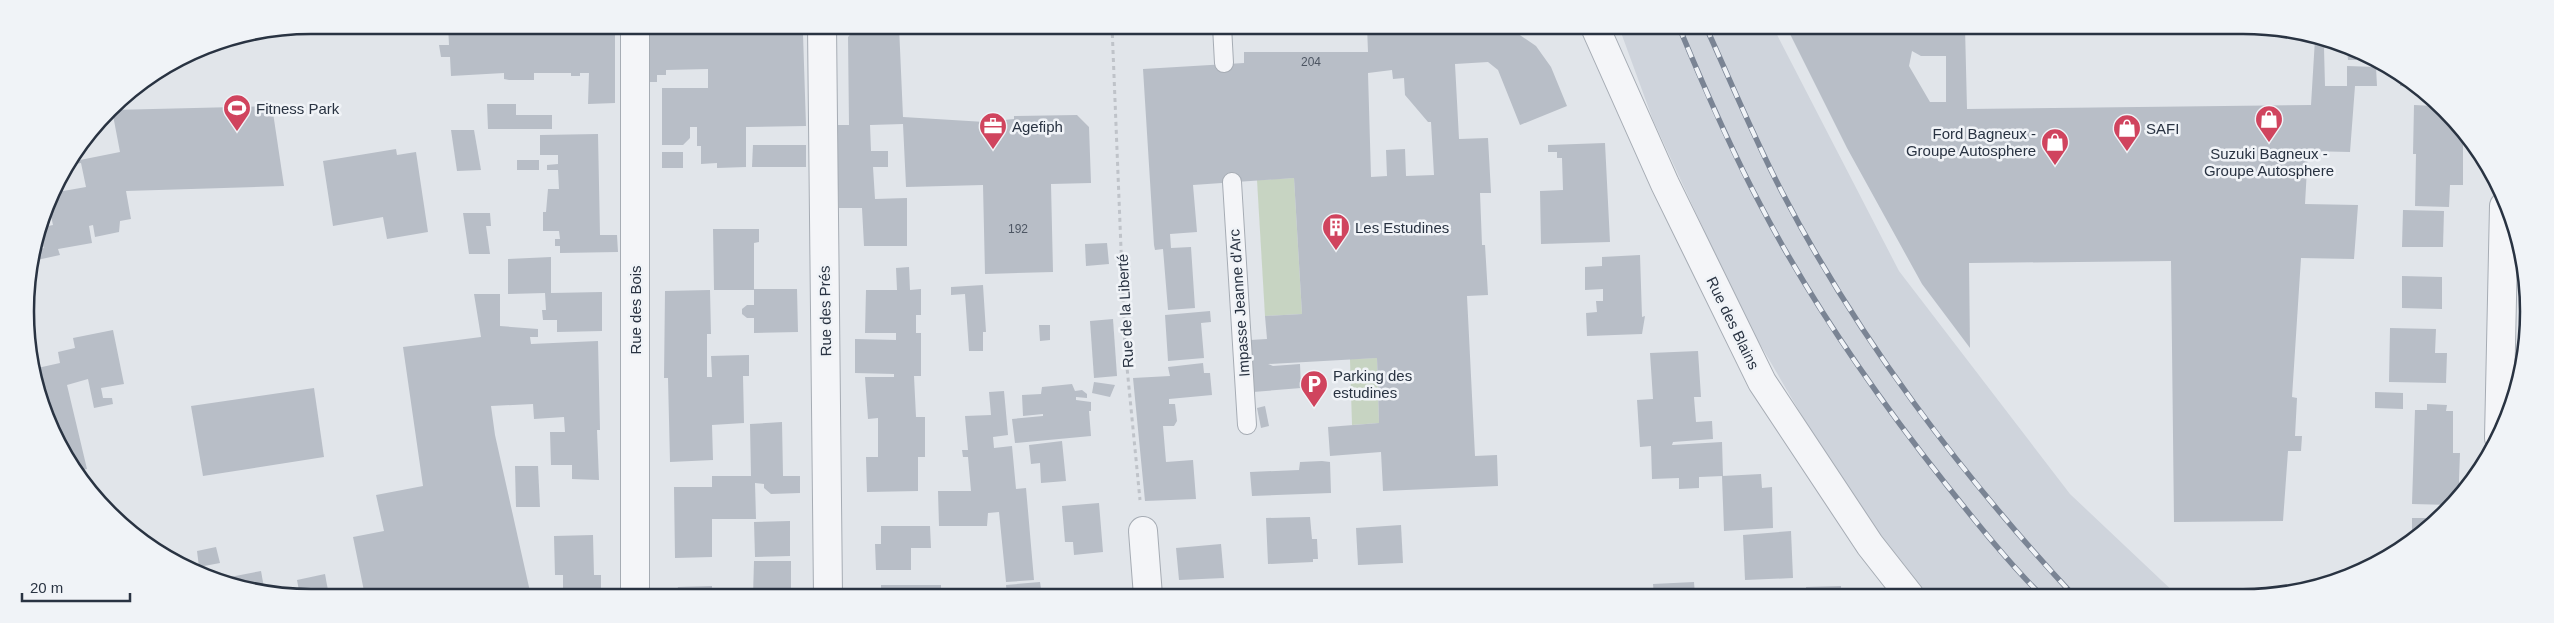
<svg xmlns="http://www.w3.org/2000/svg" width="2554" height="623" viewBox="0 0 2554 623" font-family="Helvetica,sans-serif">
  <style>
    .built { fill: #cfd4dc }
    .green { fill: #c7d4c2 }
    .building { fill: #b8bec7; fill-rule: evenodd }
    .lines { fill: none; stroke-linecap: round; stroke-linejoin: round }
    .service-casing { stroke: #a6acb4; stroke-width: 20 }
    .minor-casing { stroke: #a6acb4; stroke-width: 30 }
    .path { stroke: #bfc3c9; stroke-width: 3; stroke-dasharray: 4 4; stroke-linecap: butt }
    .service { stroke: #f4f5f8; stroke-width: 18 }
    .minor { stroke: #f4f5f8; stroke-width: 28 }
    .rail-casing { stroke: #7a8494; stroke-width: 5.5 }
    .rail { stroke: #f0f3f7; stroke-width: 4; stroke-dasharray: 11; stroke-linecap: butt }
    .labels { text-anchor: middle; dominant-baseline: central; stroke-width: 5; stroke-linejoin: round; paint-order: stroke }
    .number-label { font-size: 12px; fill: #4d5663 }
    .poi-label { font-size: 15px; fill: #293342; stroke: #f0f3f7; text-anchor: start }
    .street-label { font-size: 15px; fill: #293342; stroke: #f0f3f7 }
    .rim { fill: none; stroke: #293342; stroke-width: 2.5 }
  </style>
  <rect width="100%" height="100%" fill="#e1e5ea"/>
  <polygon class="built" points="1619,27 1773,27 1899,271 2070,494 2178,596 1929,596 1893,554 1825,455 1744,317 1653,120"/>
  <g class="green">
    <polygon points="1294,178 1302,314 1265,316 1257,180"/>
    <polygon points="1377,358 1379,423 1352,425 1350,359"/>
  </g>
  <g class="building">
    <polygon points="448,25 608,25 615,32 615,103 588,104 589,73 580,73 580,76 571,76 571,73 534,73 534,80 509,80 504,79 504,73 451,76 450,57 441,57 439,45 449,45"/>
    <polygon points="653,25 795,26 803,34 806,126 746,127 746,167 717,168 717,163 701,164 701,146 697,146 697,127 690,127 690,138 683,145 662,145 662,88 708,88 708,69 666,70 666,75 657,75 657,82 647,82 647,31"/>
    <polygon points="858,26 899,26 903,117 985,122 1014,119 1014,116 1077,115 1089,127 1091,183 1051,184 1053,272 985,274 983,185 906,187 903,124 870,125 871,151 888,151 888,167 873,167 875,199 907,198 907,246 864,246 862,208 839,208 838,188 837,125 849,125 848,37"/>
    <path d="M 1367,26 L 1508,27 L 1536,46 L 1551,67 L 1567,106 L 1520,125 L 1498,70 L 1488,62 L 1455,64 L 1459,139 L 1488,138 L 1491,193 L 1480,193 L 1482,245 L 1485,245 L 1488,295 L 1467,296 L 1475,456 L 1497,455 L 1498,486 L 1383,491 L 1381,452 L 1330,456 L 1328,427 L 1379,423 L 1377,358 L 1268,364 L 1273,366 L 1300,364 L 1301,388 L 1253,392 L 1250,340 L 1267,339 L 1265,316 L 1302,314 L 1294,178 L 1193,185 L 1197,232 L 1170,234 L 1171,248 L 1191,247 L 1195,308 L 1168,310 L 1163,249 L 1155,250 L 1154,245 L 1143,69 L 1244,63 L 1244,52 L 1368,52 ZM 1392,70 L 1393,79 L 1404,78 L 1405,95 L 1428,122 L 1431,122 L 1434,175 L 1406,176 L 1405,149 L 1386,150 L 1387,176 L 1371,177 L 1368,73 Z"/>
    <path d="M 1806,27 L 1965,27 L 1967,109 L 2311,105 L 2315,39 L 2339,48 L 2324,48 L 2325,86 L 2347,86 L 2347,66 L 2376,67 L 2377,86 L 2355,86 L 2350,152 L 2308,151 L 2305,204 L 2358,205 L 2354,259 L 2301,258 L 2292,397 L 2297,398 L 2295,436 L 2302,436 L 2301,451 L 2288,451 L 2283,521 L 2174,522 L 2171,261 L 1969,263 L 1970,348 L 1922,284 L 1847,148 L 1790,34 ZM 1912,51 L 1921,56 L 1946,56 L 1946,102 L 1930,102 L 1909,66 Z"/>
    <polygon points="2347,50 2356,53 2356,60 2348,60"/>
    <polygon points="2400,76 2405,80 2412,87 2400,86"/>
    <polygon points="487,104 516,104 516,115 552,115 552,129 488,129"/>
    <polygon points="2414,105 2434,106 2463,132 2463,185 2450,185 2449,207 2415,206 2416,154 2413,154"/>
    <polygon points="272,106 284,186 126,191 131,219 120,221 119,232 95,237 93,225 89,226 92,243 58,249 60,255 37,260 37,250 44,248 40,239 43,227 53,225 49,207 52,193 86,187 81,163 70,165 79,153 80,160 120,152 112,110"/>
    <polygon points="451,130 474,130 481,170 457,171"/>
    <polygon points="598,134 600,235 617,235 618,252 560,253 560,246 555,246 555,239 560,239 559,231 543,231 543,212 546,212 548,189 559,189 558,170 547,170 547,165 558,164 558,155 540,155 540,135"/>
    <polygon points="1605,143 1610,242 1541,244 1540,191 1563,190 1562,158 1557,158 1557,152 1548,152 1548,145"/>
    <polygon points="753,145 806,145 806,167 752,167"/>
    <polygon points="396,149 397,155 416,152 428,232 387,239 383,217 333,226 323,161"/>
    <rect x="662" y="152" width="21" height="16"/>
    <rect x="517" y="160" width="22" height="10"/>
    <polygon points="2403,210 2444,211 2443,247 2402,247"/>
    <polygon points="463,213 490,213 491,226 486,226 490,254 469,254"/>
    <polygon points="713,229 759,229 759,242 754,243 754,290 714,290"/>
    <polygon points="1107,243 1109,264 1086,266 1085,244"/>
    <polygon points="1640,255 1642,317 1645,316 1642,334 1587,336 1586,313 1597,312 1596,301 1603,301 1603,289 1585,290 1585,267 1602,266 1602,257"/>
    <polygon points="551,257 551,293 602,292 602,331 557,332 557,320 543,320 542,310 546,310 545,293 508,294 508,259"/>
    <polygon points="909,267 910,290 921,289 921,315 916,315 916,333 921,333 921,376 914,376 916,417 925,417 925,457 918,457 918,491 867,492 866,457 878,457 878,418 868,419 865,377 894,377 894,374 855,373 855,339 896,340 896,333 865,333 866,290 897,290 896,268"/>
    <polygon points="2402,276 2442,277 2442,309 2402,308"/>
    <polygon points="983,285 986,332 983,332 983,351 969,351 965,294 951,295 951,287"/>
    <polygon points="754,289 797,289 798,332 754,333 754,318 747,318 742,314 742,309 747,305 754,305"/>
    <polygon points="710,290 711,334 707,334 707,377 712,377 711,356 749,355 749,376 743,376 744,423 712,425 713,460 670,462 668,378 664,378 665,291"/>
    <polygon points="474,294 500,294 500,326 538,329 538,337 530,337 531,344 598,341 600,430 597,430 599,480 572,479 572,465 551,465 550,432 565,432 564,417 534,419 533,404 491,406 495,435 531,596 365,596 353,537 384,531 376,495 423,486 403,347 481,337"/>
    <polygon points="1210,311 1211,322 1201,323 1204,358 1168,361 1165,315"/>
    <polygon points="1113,319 1117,376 1094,378 1090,321"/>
    <polygon points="1039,325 1050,325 1050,340 1040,341"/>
    <polygon points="2390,328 2436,329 2435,353 2447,353 2446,383 2389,382"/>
    <polygon points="113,330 124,384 101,388 103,398 112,398 113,404 94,408 88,379 67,385 87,469 77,471 35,386 33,369 60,363 58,352 75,348 73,338"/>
    <polygon points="1698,351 1701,397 1694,397 1696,422 1712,421 1713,439 1673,442 1672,445 1722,442 1723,476 1699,477 1699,488 1679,489 1679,478 1652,479 1651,446 1640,447 1637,400 1653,399 1650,353"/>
    <polygon points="1203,363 1204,373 1210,373 1212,395 1169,399 1169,404 1175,404 1177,421 1174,426 1163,426 1166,462 1193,460 1196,499 1145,501 1133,378 1170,376 1168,367"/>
    <polygon points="1094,382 1115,385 1110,397 1092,393"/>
    <polygon points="1072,384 1075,391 1082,390 1087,394 1087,398 1076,397 1076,400 1091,402 1091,411 1089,411 1091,436 1015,443 1012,419 1043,416 1043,414 1023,416 1022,395 1041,394 1042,387"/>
    <polygon points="314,388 324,457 203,476 191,406"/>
    <polygon points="1004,391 1008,435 993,437 994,448 1012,446 1016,489 1026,488 1034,580 1006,582 999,512 988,513 987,526 939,526 938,491 971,491 968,457 963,457 962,450 968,450 965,416 991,415 989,392"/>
    <polygon points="2375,392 2403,393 2403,409 2375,408"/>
    <polygon points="2427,404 2447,405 2446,411 2453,411 2453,453 2460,453 2459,479 2459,495 2451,505 2412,504 2415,410 2427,410"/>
    <polygon points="1265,406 1269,426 1261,428 1257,408"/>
    <polygon points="782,422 783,476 800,476 800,493 771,494 764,488 764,484 755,483 756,519 712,519 712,557 675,558 674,487 712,487 712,476 751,476 750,424"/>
    <polygon points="1062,441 1066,481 1041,483 1040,463 1031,464 1029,445"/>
    <polygon points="1322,461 1330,462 1331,493 1252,496 1250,472 1299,470 1300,462"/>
    <polygon points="515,466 538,466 540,507 516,507"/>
    <polygon points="1761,474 1762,488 1772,487 1773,528 1724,531 1722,476"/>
    <polygon points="1099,503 1103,552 1074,555 1073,542 1065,542 1062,506"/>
    <polygon points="1310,517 1312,539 1317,539 1318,559 1313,559 1313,562 1268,564 1266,518"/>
    <polygon points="2412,518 2439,518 2412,538"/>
    <polygon points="790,521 790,556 755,557 754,522"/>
    <polygon points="1401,525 1403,563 1358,565 1356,528"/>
    <polygon points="881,526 930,526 931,548 911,548 911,570 876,570 875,544 881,544"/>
    <polygon points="1791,531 1793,578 1745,580 1743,535"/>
    <polygon points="593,535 594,575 601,575 601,596 563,596 563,575 555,575 554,536"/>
    <polygon points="1221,544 1224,578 1179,580 1176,548"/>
    <polygon points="216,547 220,563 199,567 197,551"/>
    <polygon points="754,561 791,561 791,596 753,596"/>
    <polygon points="261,571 265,593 230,581 230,577"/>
    <polygon points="325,574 329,596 300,596 297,580"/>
    <polygon points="1040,582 1042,596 1007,596 1006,585"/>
    <polygon points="1694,582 1695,596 1654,596 1653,584"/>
    <rect x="881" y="585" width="60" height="11"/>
    <polygon points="712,586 712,596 676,596 678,587"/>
    <polygon points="1841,586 1841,596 1806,596 1806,587"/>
    <polygon points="1226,589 1226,596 1199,596 1199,591"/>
  </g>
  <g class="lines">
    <g class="service-casing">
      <g id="service">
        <polyline points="1222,26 1224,63"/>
        <polyline points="1232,182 1247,425"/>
      </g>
    </g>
    <g class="minor-casing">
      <g id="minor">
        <polyline points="822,26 828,596"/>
        <polyline points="1595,27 1665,184 1762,382 1870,545 1910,596"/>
        <polyline points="2499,438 2504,206"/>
        <polyline points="1143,531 1148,596"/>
        <polyline points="635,596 635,25"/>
      </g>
    </g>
    <polyline class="path" points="1112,26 1125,347 1140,500"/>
    <use href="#service" class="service"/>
    <use href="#minor" class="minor"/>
    <g class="rail-casing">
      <g id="rail">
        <path d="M 1679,27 C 1704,87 1730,148 1761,206 C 1812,304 1877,397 1945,483 C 1976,522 2007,561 2042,596"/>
        <path d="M 1706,27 C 1731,82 1754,138 1782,192 C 1857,337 1963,477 2074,596"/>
      </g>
    </g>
    <use href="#rail" class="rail"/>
  </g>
  <defs>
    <g id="stadium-pin" transform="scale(1.4375)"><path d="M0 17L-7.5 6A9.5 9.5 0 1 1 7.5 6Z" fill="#d0445e" stroke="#f0f3f7"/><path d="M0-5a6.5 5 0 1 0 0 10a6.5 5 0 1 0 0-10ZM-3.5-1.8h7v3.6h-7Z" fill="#fff"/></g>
    <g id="shop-pin" transform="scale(1.4375)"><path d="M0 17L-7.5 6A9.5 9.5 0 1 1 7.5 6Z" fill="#d0445e" stroke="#f0f3f7"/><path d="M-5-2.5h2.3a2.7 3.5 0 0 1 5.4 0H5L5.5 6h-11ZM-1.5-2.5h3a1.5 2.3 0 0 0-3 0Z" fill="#fff"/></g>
    <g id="office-pin" transform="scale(1.4375)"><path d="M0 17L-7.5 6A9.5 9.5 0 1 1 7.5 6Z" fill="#d0445e" stroke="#f0f3f7"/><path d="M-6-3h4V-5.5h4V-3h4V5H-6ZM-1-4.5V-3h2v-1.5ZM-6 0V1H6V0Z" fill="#fff"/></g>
    <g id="building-pin" transform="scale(1.4375)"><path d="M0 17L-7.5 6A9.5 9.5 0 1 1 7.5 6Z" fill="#d0445e" stroke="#f0f3f7"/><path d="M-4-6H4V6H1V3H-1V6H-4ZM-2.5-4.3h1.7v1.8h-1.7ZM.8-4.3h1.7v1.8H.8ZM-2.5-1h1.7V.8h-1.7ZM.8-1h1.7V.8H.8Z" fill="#fff"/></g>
    <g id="parking-pin" transform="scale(1.4375)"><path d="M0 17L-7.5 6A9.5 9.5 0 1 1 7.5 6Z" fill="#d0445e" stroke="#f0f3f7"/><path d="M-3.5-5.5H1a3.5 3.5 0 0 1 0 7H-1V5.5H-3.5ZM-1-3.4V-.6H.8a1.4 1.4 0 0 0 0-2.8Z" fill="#fff"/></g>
  </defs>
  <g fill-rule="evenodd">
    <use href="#stadium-pin" x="237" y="108"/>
    <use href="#shop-pin" x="2269" y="119"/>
    <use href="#office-pin" x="993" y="126"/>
    <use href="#shop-pin" x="2127" y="128"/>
    <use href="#shop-pin" x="2055" y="142"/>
    <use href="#building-pin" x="1336" y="227"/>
    <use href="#parking-pin" x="1314" y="384"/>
  </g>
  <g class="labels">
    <g class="number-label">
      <text x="1311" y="62">204</text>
      <text x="1018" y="229">192</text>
    </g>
    <g class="poi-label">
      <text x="256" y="108">Fitness Park</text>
      <text x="1012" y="126">Agefiph</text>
      <text x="2146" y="128">SAFI</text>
      <text x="2036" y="133" text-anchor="end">Ford Bagneux -<tspan x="2036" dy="17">Groupe Autosphere</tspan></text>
      <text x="2269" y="153" text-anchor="middle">Suzuki Bagneux -<tspan x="2269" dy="17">Groupe Autosphere</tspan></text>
      <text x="1355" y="227">Les Estudines</text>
      <text x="1333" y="375">Parking des<tspan x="1333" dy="17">estudines</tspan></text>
    </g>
    <g class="street-label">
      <text transform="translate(1239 303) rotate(-94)">Impasse Jeanne d'Arc</text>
      <text transform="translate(635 310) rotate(-90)">Rue des Bois</text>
      <text transform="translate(825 311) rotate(-91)">Rue des Prés</text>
      <text transform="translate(1125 311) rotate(-93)">Rue de la Liberté</text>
      <text transform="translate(1733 323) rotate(64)">Rue des Blains</text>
    </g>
  </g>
  <path d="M0 0H2554V623H0ZM311 34H2243A277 277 0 0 1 2520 311V312A277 277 0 0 1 2243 589H311A277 277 0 0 1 34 312V311A277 277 0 0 1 311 34Z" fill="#f0f3f7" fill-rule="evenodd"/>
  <path class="rim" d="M311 34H2243A277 277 0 0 1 2520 311V312A277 277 0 0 1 2243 589H311A277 277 0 0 1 34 312V311A277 277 0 0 1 311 34Z"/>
  <path d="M22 593v8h108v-8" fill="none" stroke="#293342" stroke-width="2.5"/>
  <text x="30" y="593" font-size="15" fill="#293342" stroke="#f0f3f7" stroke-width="4" paint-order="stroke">20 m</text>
</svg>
